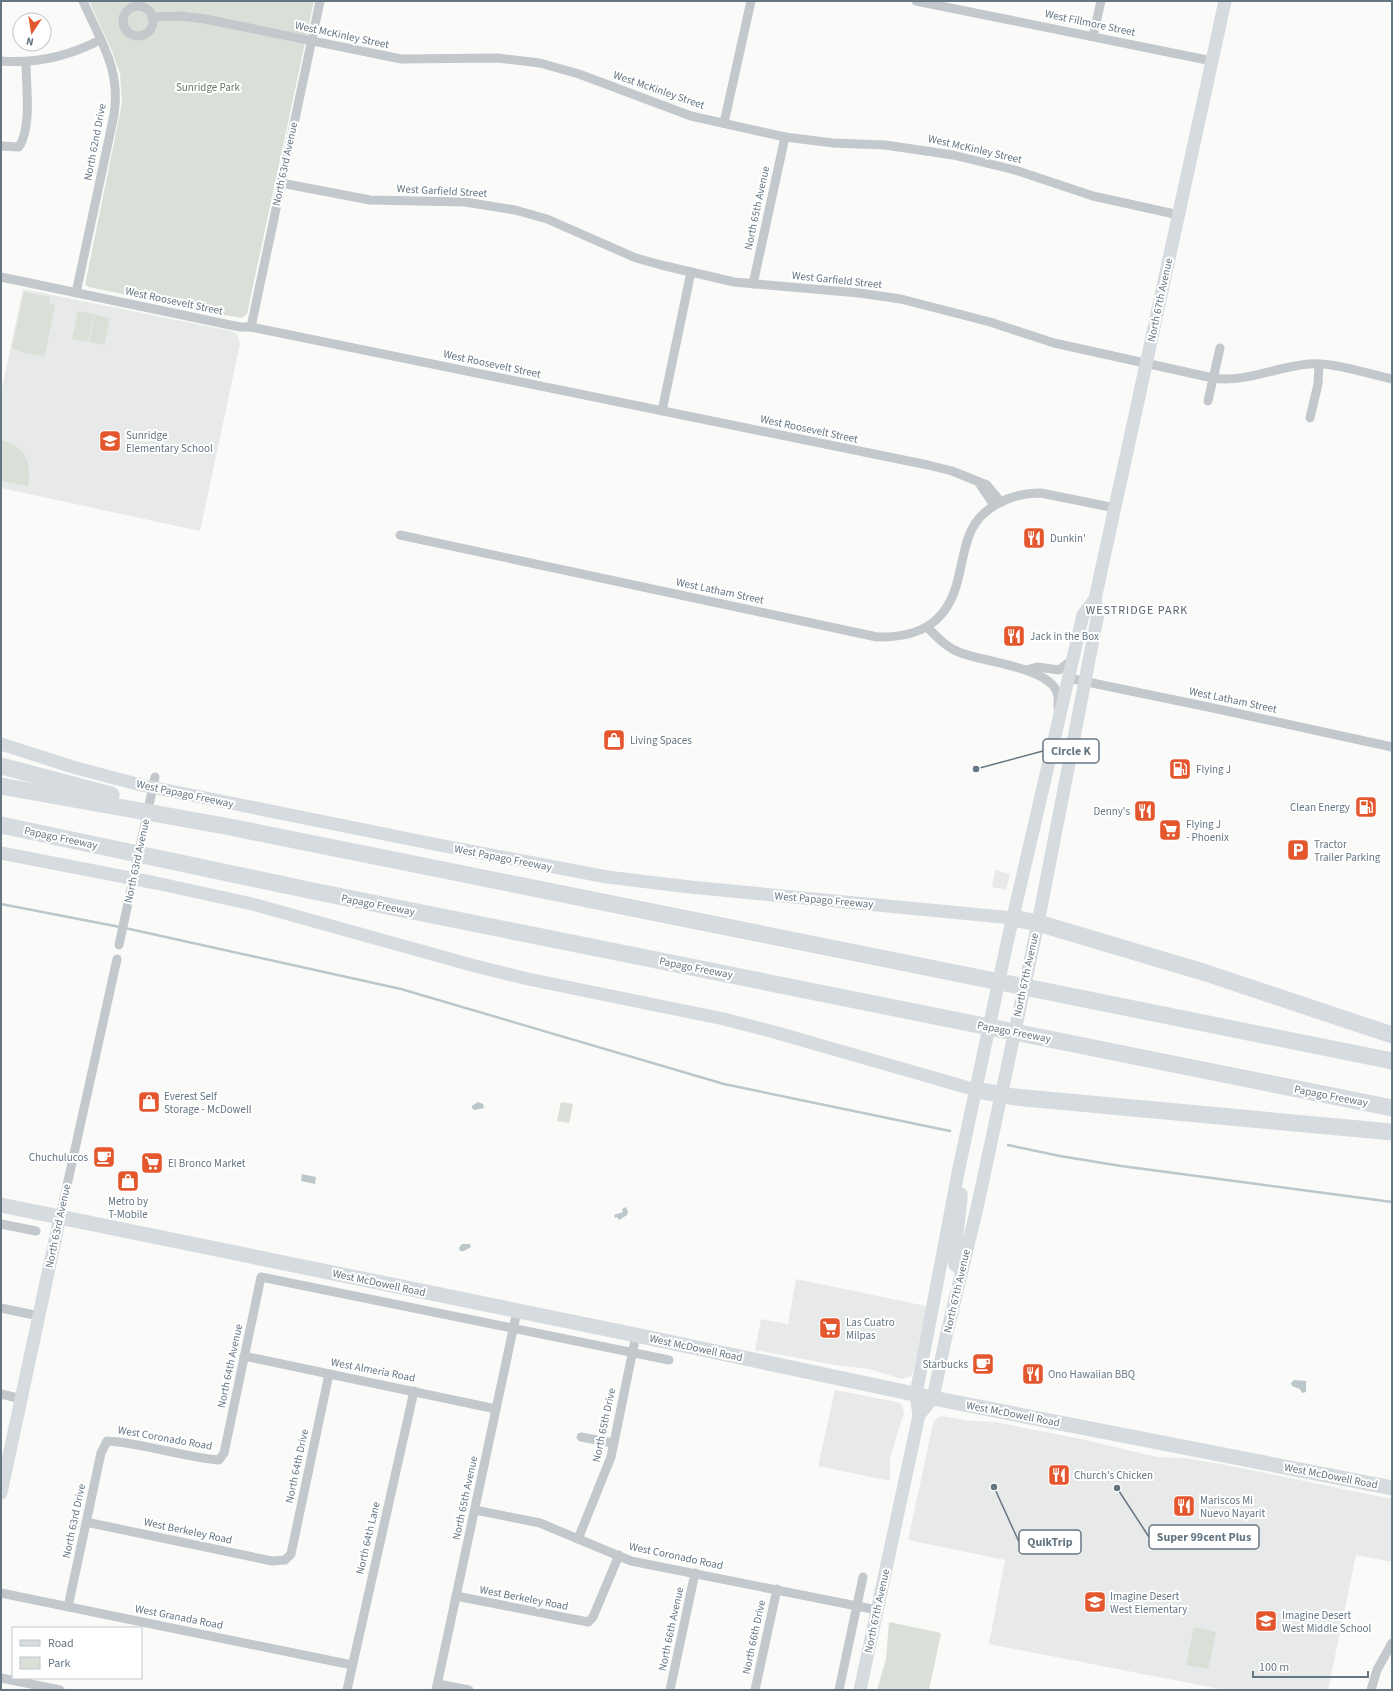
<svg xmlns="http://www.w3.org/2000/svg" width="1393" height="1691" viewBox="0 0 1393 1691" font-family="'Source Sans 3',sans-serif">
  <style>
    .built { fill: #e8e9e9 }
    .green { fill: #dadfd7 }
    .water { fill: #bbc7cb }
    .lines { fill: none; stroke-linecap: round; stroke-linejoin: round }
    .stream { stroke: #bbc7cb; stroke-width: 2.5 }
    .street { stroke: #c3c8cc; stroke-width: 9 }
    .secondary { stroke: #d6dbdf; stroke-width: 13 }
    .primary { stroke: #d6dbdf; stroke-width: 15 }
    .highway { stroke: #d6dbdf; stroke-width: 17 }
    .labels { text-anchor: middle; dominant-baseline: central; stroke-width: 4; stroke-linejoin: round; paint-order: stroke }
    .street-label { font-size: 11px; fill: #657683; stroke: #fff }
    .park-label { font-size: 11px; fill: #687a64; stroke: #fff }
    .poi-label { font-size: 11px; fill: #657683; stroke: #fff; text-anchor: start }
    .neighbourhood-label { font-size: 12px; letter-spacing: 1px; fill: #57646e; stroke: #fff }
    .leader { fill: none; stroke: #657683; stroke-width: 1.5 }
    .callout-dot { fill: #657683; stroke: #fff; stroke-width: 1.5 }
    .callout { fill: #fff; stroke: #657683; stroke-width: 1.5 }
    .callout-label { font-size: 12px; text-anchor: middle; font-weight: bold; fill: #657683 }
  </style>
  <rect width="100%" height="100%" fill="#fafaf8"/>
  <g class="built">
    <polygon points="23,289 231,331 237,334 240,344 200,531 1,488 1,393"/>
    <polygon points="995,870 1010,874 1006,890 992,887"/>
    <polygon points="796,1279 926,1306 914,1368 911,1376 902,1379 869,1369 835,1365 755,1350 761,1319 788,1324"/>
    <polygon points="835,1390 897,1402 902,1405 904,1414 896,1437 890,1460 890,1481 818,1466"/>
    <polygon points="941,1416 971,1421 995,1422 1081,1439 1157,1457 1183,1458 1221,1464 1392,1499 1392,1562 1356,1555 1328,1690 1225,1690 989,1644 1005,1560 908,1540 933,1424 936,1419"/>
  </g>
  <g class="green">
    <polygon points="89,1 314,1 247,314 242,318 212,313 89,287 85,285 122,103 120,74 112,51"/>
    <polygon points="24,292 50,297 49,303 55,305 45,354 43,356 24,353 12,348"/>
    <polygon points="78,311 94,314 88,342 72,339"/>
    <polygon points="95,315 110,318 104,345 89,342"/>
    <path d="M 1,440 C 26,448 32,462 28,486 L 1,481 Z"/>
    <polygon points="561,1102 573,1104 569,1123 557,1121"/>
    <polygon points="889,1622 941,1633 929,1690 877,1690 886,1659"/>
    <polygon points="1194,1627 1216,1632 1208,1669 1186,1665"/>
  </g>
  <g class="water">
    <polygon points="478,1102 483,1104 484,1108 474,1110 472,1108 472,1106"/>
    <polygon points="302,1174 316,1177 315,1184 301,1181"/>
    <polygon points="626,1207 628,1212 627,1215 619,1220 617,1217 615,1218 614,1215 623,1212 622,1209"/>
    <polygon points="462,1244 470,1244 471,1247 464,1251 460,1251 459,1248"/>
    <polygon points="1294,1380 1306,1381 1306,1392 1302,1393 1300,1389 1292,1386 1291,1383"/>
  </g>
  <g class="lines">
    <g class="stream">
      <polyline points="1,904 120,927"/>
      <polyline points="125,928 401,989 724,1084 950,1131"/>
      <polyline points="1008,1145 1060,1156 1121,1166 1392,1202"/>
    </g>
    <g class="street">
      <polyline points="916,1 1212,61"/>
      <circle cx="138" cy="21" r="15"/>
      <polyline points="152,17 180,16 205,19 401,59 498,58 540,63 579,74 691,116 785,137 833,143 885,145 953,155 1015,170 1093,196 1179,215"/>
      <polyline points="1093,36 1101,1"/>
      <path d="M 1,61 C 36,64 69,56 100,40"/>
      <polyline points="724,123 751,1"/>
      <path d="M 1,146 L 19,147 C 32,126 26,87 26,62"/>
      <path d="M 281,183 L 370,200 L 465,202 L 515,210 L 547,219 L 636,258 L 661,265 L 734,282 L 859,293 L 901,299 L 990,322 L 1054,343 L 1213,378 C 1246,383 1278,366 1310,364 C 1334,362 1368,374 1392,379"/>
      <polyline points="1,277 240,327 251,327 928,465 952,471 987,485 1001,502"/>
      <polyline points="753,284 785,137"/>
      <path d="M 76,293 L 114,115 C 121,69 101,42 83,1"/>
      <polyline points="251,327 320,1"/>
      <polyline points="1208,401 1220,348"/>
      <polyline points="662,411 691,272"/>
      <polyline points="1310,418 1318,384 1319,364"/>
      <polyline points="979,483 994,505"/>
      <path d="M 400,535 L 877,637 C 919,638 948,623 958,579 C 966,548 965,522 997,504 C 1011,496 1025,493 1041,493 L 1115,508"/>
      <path d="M 927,627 C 938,638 947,648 961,653 C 985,662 1047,667 1057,692 C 1059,697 1058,703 1058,708"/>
      <polyline points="1026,670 1037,667 1059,670 1072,660"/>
      <polyline points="1068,678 1213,708 1392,747"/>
      <polyline points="119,945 155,777"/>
      <polyline points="60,1217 117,959"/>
      <polyline points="1,1224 36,1231"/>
      <polyline points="1,1308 39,1316"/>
      <polyline points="244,1356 496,1409"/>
      <polyline points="1,1394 22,1399"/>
      <polyline points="581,1437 613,1443"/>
      <polyline points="475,1510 540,1523 631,1561 877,1610"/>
      <polyline points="86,1522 272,1561 285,1560 291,1554 329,1374"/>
      <polyline points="578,1539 611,1457 636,1335"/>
      <polyline points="1,1593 352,1665"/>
      <polyline points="456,1596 588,1622 593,1617 619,1555"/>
      <path d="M 68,1607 L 101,1453 L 107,1441 C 145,1443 181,1457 219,1460 L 224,1453 L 261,1277 L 669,1360"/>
      <polyline points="1,1678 60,1690"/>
      <polyline points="438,1684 469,1690"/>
      <polyline points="347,1690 414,1391"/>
      <polyline points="436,1690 517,1311"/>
      <polyline points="670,1690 695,1573"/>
      <polyline points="755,1690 777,1589"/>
      <polyline points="839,1690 863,1577"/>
      <polyline points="1371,1690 1377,1670 1392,1643"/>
    </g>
    <g class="secondary">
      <polyline points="1,744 76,768 141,785 439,845 607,877 690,887 1013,918"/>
      <polyline points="1,853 156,883 256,905 475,966 528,979 724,1019 774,1032 976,1090"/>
      <polyline points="961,1194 961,1200 954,1260 955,1265 962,1270"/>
      <polyline points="919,1415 933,1398 945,1341 977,1208 1038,923 1098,614 1095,599 1225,1"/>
      <polyline points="1,1493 60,1217"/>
      <polyline points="860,1690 919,1415 916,1394 959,1168 1007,943 1083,615 1095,599"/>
    </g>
    <polyline class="primary" points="1,1205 636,1335 933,1398 1392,1488"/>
    <g class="highway">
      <polyline points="1,766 111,795"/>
      <polyline points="1,786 225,826 1392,1061"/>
      <polyline points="1,825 313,891 1392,1108"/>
      <polyline points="1013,918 1038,923 1203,972 1392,1035"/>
      <polyline points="976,1090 1015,1097 1392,1132"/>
    </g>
  </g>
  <defs>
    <g id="school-square" transform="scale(1.15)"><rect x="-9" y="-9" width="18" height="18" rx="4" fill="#e4572e" stroke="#fff"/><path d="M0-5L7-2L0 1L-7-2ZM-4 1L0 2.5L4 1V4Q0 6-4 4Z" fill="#fff"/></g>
    <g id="restaurant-square" transform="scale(1.15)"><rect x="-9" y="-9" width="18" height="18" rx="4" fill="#e4572e" stroke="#fff"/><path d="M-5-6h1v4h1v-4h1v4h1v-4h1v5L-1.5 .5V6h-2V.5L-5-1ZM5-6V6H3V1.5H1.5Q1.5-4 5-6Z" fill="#fff"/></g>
    <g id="shop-square" transform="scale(1.15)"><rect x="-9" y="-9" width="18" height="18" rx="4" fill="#e4572e" stroke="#fff"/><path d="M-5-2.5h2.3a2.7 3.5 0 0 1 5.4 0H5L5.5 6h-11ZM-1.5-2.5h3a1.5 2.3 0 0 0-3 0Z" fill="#fff"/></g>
    <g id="fuel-square" transform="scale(1.15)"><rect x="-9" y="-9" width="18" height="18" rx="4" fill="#e4572e" stroke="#fff"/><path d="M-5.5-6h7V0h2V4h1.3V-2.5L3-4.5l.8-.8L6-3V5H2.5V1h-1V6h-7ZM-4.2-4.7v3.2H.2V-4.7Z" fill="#fff"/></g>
    <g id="supermarket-square" transform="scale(1.15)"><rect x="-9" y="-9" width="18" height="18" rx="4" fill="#e4572e" stroke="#fff"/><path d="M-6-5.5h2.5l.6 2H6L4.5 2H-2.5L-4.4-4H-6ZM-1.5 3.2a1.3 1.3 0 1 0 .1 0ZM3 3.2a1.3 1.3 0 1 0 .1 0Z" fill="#fff"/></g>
    <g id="parking-square" transform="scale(1.15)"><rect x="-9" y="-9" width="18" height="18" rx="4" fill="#e4572e" stroke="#fff"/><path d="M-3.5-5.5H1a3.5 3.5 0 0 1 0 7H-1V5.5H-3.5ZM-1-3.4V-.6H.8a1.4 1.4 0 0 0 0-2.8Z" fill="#fff"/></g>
    <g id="cafe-square" transform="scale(1.15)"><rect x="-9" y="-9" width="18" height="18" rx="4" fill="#e4572e" stroke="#fff"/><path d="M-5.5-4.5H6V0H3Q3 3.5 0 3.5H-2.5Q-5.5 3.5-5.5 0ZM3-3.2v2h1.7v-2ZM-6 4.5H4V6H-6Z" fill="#fff"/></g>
  </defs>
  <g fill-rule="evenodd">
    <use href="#school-square" x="110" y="441"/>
    <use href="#restaurant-square" x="1034" y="538"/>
    <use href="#restaurant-square" x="1014" y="636"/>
    <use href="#shop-square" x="614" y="740"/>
    <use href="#fuel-square" x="1180" y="769"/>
    <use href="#fuel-square" x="1366" y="807"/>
    <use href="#restaurant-square" x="1145" y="811"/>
    <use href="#supermarket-square" x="1170" y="830"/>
    <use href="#parking-square" x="1298" y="850"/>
    <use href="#shop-square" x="149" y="1102"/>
    <use href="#cafe-square" x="104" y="1157"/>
    <use href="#supermarket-square" x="152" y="1163"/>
    <use href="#shop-square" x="128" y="1181"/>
    <use href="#supermarket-square" x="830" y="1328"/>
    <use href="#cafe-square" x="983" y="1364"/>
    <use href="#restaurant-square" x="1033" y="1374"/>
    <use href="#restaurant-square" x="1059" y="1475"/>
    <use href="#restaurant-square" x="1184" y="1506"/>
    <use href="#school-square" x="1095" y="1602"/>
    <use href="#school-square" x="1266" y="1621"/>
  </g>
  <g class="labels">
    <g class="street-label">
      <text transform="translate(1090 23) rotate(12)">West Fillmore Street</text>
      <text transform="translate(342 35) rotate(12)">West McKinley Street</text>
      <text transform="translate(659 90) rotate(19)">West McKinley Street</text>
      <text transform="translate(95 142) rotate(-79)">North 62nd Drive</text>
      <text transform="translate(975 149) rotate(13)">West McKinley Street</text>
      <text transform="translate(285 164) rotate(-78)">North 63rd Avenue</text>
      <text transform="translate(442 191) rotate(3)">West Garfield Street</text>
      <text transform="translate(757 208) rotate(-78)">North 65th Avenue</text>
      <text transform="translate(837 280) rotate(6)">West Garfield Street</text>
      <text transform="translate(1160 300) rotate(-78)">North 67th Avenue</text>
      <text transform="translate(174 301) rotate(12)">West Roosevelt Street</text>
      <text transform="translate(492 364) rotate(12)">West Roosevelt Street</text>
      <text transform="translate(809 429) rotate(12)">West Roosevelt Street</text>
      <text transform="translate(720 591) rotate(12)">West Latham Street</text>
      <text transform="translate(1233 700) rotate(12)">West Latham Street</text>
      <text transform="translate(185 794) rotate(12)">West Papago Freeway</text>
      <text transform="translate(61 838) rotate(12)">Papago Freeway</text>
      <text transform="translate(503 858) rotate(11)">West Papago Freeway</text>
      <text transform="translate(137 861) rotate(-78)">North 63rd Avenue</text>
      <text transform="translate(824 900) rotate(5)">West Papago Freeway</text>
      <text transform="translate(378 905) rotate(11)">Papago Freeway</text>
      <text transform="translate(696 968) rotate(11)">Papago Freeway</text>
      <text transform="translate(1026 975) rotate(-78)">North 67th Avenue</text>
      <text transform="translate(1014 1032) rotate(11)">Papago Freeway</text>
      <text transform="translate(1331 1096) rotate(11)">Papago Freeway</text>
      <text transform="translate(58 1226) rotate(-78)">North 63rd Avenue</text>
      <text transform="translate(379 1283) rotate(12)">West McDowell Road</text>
      <text transform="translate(957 1291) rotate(-77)">North 67th Avenue</text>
      <text transform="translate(696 1348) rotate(12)">West McDowell Road</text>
      <text transform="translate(230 1366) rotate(-78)">North 64th Avenue</text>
      <text transform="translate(373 1370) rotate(11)">West Almeria Road</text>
      <text transform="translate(1013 1414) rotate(11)">West McDowell Road</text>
      <text transform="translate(604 1425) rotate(-78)">North 65th Drive</text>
      <text transform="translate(165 1438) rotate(10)">West Coronado Road</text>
      <text transform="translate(297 1466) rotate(-78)">North 64th Drive</text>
      <text transform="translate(1331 1476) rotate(11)">West McDowell Road</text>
      <text transform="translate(465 1498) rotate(-78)">North 65th Avenue</text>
      <text transform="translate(74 1521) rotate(-78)">North 63rd Drive</text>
      <text transform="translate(188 1531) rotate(12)">West Berkeley Road</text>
      <text transform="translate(368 1538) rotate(-77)">North 64th Lane</text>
      <text transform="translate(676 1556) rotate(12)">West Coronado Road</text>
      <text transform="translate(524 1598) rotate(11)">West Berkeley Road</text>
      <text transform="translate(877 1611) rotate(-78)">North 67th Avenue</text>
      <text transform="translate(179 1617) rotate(11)">West Granada Road</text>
      <text transform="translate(671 1629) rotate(-78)">North 66th Avenue</text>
      <text transform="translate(754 1637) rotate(-78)">North 66th Drive</text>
    </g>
    <g class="park-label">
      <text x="208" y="87">Sunridge Park</text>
    </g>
    <g class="poi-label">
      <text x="126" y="435">Sunridge<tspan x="126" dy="13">Elementary School</tspan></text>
      <text x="1050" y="538">Dunkin'</text>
      <text x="1030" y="636">Jack in the Box</text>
      <text x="630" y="740">Living Spaces</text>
      <text x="1196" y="769">Flying J</text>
      <text x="1350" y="807" text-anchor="end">Clean Energy</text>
      <text x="1130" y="811" text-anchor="end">Denny's</text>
      <text x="1186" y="824">Flying J<tspan x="1186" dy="13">- Phoenix</tspan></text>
      <text x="1314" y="844">Tractor<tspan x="1314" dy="13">Trailer Parking</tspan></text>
      <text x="164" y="1096">Everest Self<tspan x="164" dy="13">Storage - McDowell</tspan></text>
      <text x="88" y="1157" text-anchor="end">Chuchulucos</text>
      <text x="168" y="1163">El Bronco Market</text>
      <text x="128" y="1201" text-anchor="middle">Metro by<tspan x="128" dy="13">T-Mobile</tspan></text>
      <text x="846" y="1322">Las Cuatro<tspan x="846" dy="13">Milpas</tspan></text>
      <text x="968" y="1364" text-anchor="end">Starbucks</text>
      <text x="1048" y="1374">Ono Hawaiian BBQ</text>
      <text x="1074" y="1475">Church's Chicken</text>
      <text x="1200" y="1500">Mariscos Mi<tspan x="1200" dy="13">Nuevo Nayarit</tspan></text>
      <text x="1110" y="1596">Imagine Desert<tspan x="1110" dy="13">West Elementary</tspan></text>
      <text x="1282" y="1615">Imagine Desert<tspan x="1282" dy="13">West Middle School</tspan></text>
    </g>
    <g class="neighbourhood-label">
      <text x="1137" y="610">WESTRIDGE PARK</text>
    </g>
  </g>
  <path class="leader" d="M976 769L1043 751M1117 1488L1149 1537M994 1487L1019 1542"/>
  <g class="callout-dot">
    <circle cx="976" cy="769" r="4"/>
    <circle cx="1117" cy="1488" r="4"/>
    <circle cx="994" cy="1487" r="4"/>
  </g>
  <g class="callout">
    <rect x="1043" y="739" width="56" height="24" rx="4"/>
    <rect x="1149" y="1525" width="110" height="24" rx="4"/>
    <rect x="1019" y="1530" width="62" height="24" rx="4"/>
  </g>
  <g class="callout-label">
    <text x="1071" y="755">Circle K</text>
    <text x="1204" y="1541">Super 99cent Plus</text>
    <text x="1050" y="1546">QuikTrip</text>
  </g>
  <rect width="1393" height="1691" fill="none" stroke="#657683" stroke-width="4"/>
  <rect x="12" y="1627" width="130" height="52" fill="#ffffff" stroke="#c1c8cd"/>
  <rect x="20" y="1640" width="20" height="6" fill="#d6dbdf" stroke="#c1c8cd"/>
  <text x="48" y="1647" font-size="12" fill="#657683">Road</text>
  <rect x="20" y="1657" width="20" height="12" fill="#dadfd7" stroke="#c1c8cd"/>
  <text x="48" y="1667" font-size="12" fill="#657683">Park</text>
  <g transform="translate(32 32) rotate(192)"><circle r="19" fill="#ffffff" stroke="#c1c8cd"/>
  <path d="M0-3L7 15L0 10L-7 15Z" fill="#e4572e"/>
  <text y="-6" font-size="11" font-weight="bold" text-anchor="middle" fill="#657683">N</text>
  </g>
  <path d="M1253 1671v6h115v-6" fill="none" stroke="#657683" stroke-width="2"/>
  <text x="1259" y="1671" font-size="12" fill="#657683" stroke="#ffffff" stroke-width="3" paint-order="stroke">100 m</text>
</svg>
